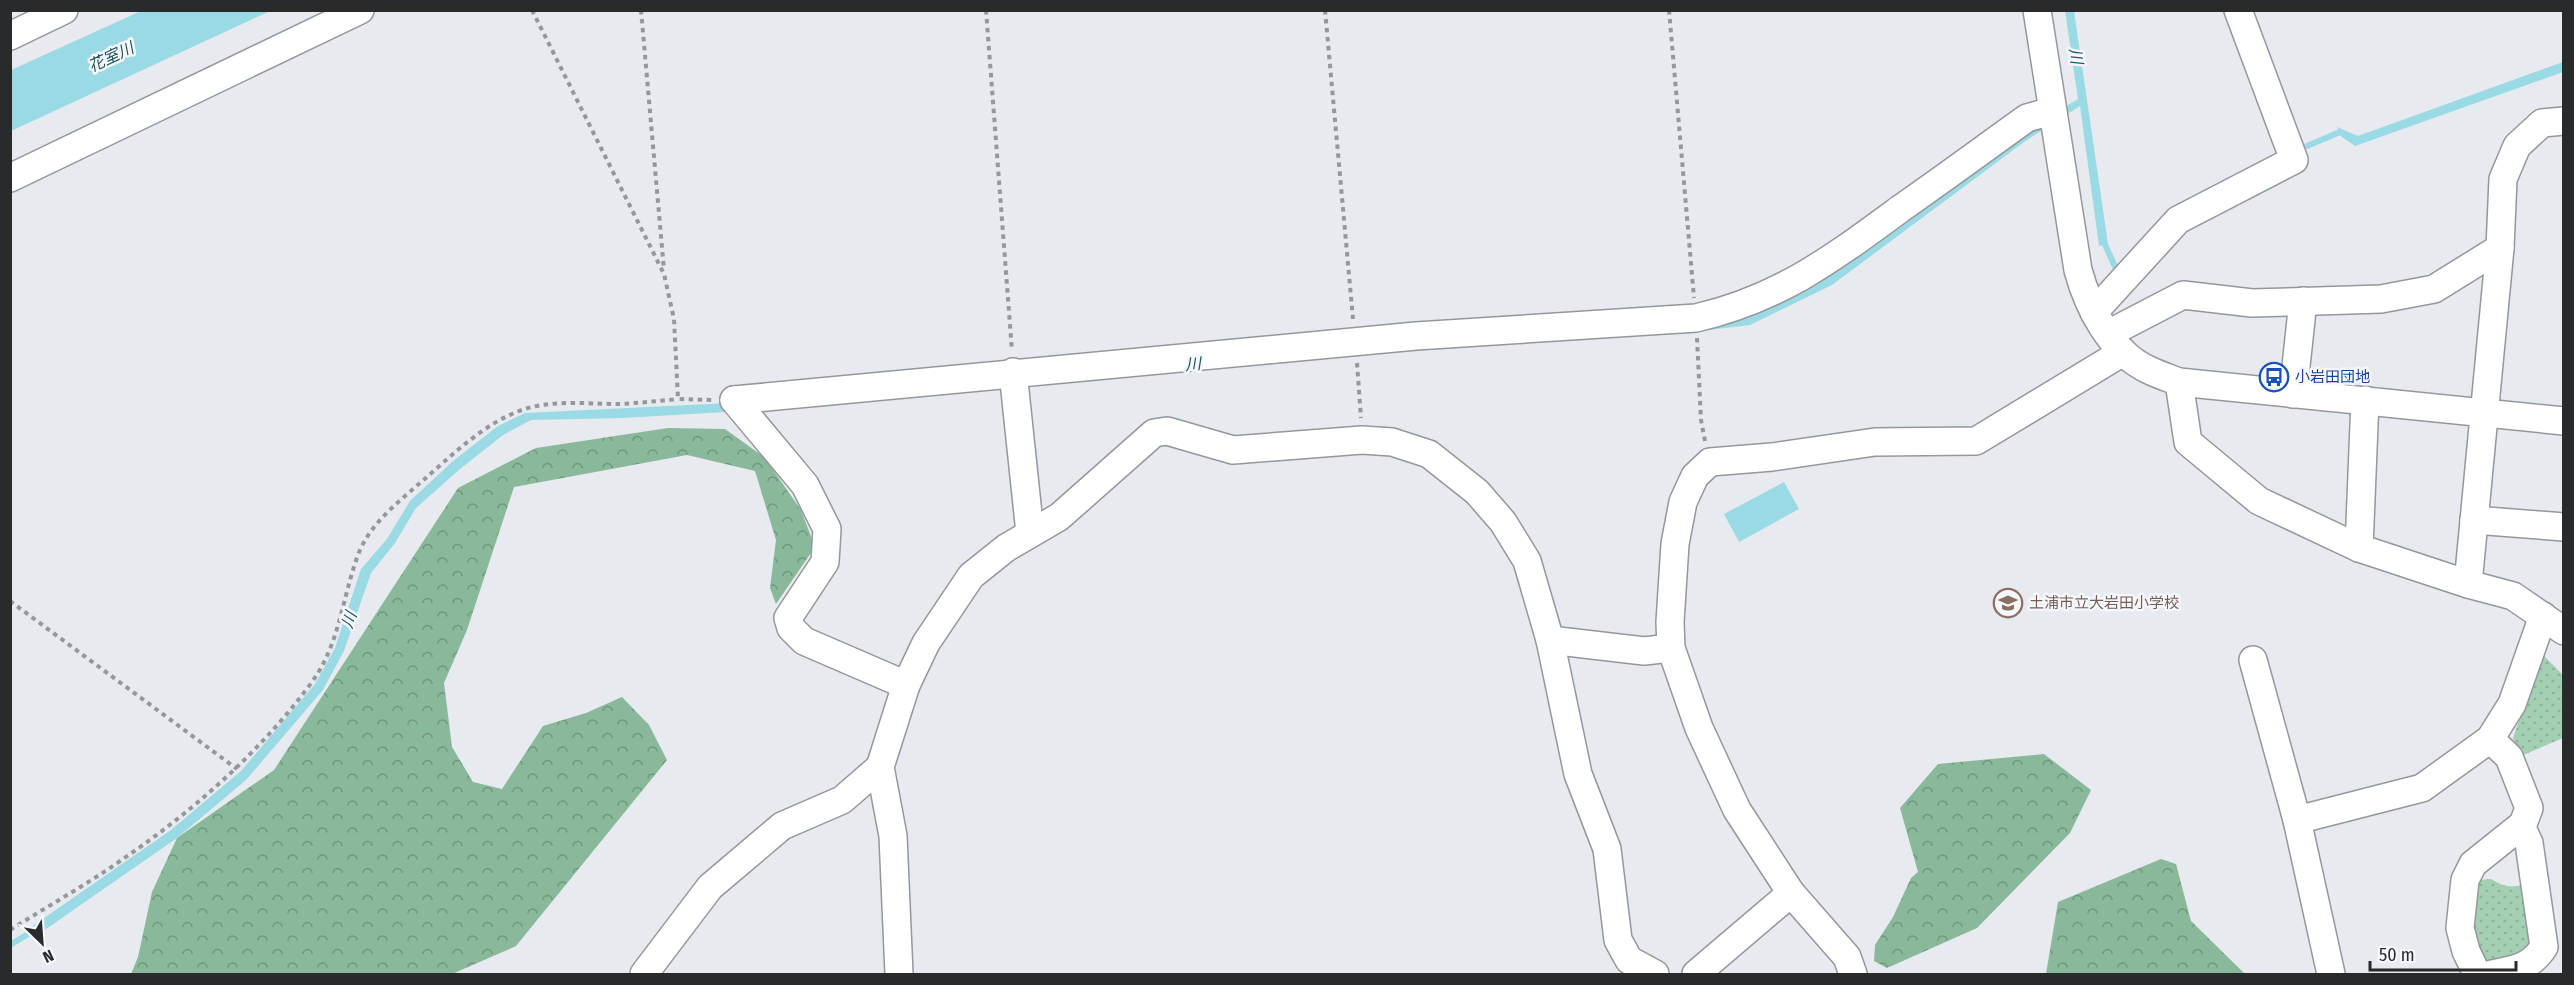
<svg xmlns="http://www.w3.org/2000/svg" width="2574" height="985" viewBox="0 0 2574 985" font-family="'Fira Sans Condensed','Noto Sans JP',sans-serif">
  <style>
    .green { fill: url(#green-dots) }
    .forest { fill: url(#forest-crowns) }
    .water { fill: #9adae5 }
    .lines { fill: none; stroke-linecap: round; stroke-linejoin: round }
    .stream { stroke: #9adae5; stroke-width: 6 }
    .minor-casing { stroke: #94979b; stroke-width: 30 }
    .path { stroke: #95979a; stroke-width: 4; stroke-dasharray: 4.5 4.5; stroke-linecap: butt }
    .minor { stroke: #fff; stroke-width: 27 }
    .labels { text-anchor: middle; dominant-baseline: central; stroke-width: 5; stroke-linejoin: round; paint-order: stroke }
    .transit-label { font-size: 15px; fill: #164399; stroke: #f4f7fc; text-anchor: start }
    .education-label { font-size: 15px; fill: #785e54; stroke: #f4f7fc; text-anchor: start }
    .water-label { font-size: 16px; font-style: italic; fill: #1e545d; stroke: #f4f7fc }
  </style>
  <defs>
    <pattern id="green-dots" width="8" height="8" patternUnits="userSpaceOnUse" patternTransform="scale(1.5)"><rect width="8" height="8" fill="#a3cfb2"/><path d="M2 2h.1M6 6h.1" fill="none" stroke="#8cb299" stroke-width="1.8" stroke-linecap="round"/></pattern>
    <pattern id="forest-crowns" width="20" height="18" patternUnits="userSpaceOnUse" patternTransform="scale(1.5)"><rect width="20" height="18" fill="#89b89a"/><path d="M2 6a3 3 0 1 1 6 0M12 15a3 3 0 1 1 6 0" fill="none" stroke="#70967e"/></pattern>
  </defs>
  <rect width="100%" height="100%" fill="#e7eaee"/>
  <g class="green">
    <polygon points="2542,654 2563,675 2563,738 2521,756 2513,738"/>
    <path d="M 2491,879 C 2503,886 2510,889 2524,884 L 2534,944 L 2530,954 L 2482,968 L 2468,902 L 2470,881 Z"/>
  </g>
  <g class="forest">
    <polygon points="668,428 725,429 764,457 801,510 815,547 776,604 770,588 776,540 755,471 687,455 514,487 467,630 444,683 452,747 473,782 502,789 543,726 586,713 622,697 649,725 667,760 516,946 452,974 131,974 138,957 152,892 177,838 274,770 458,488 536,448"/>
    <polygon points="2044,754 2091,790 2070,833 1977,928 1887,968 1874,961 1875,945 1893,917 1911,878 1918,872 1900,808 1938,764"/>
    <polygon points="2161,859 2176,864 2191,921 2245,974 2046,974 2058,902"/>
  </g>
  <g class="water">
    <polygon points="141,11 270,11 11,131 11,70"/>
    <polygon points="2065,11 2074,11 2108,244 2099,246 2080,106 2024,142 1832,285 1750,325 1693,332 1371,353 1270,364 1035,382 725,412 623,418 531,420 503,435 460,469 416,508 395,543 371,573 344,651 323,690 246,780 177,838 36,936 31,927 171,830 241,771 315,684 335,648 361,569 387,539 410,501 453,461 498,426 525,413 730,403 1711,320 2078,99"/>
    <polygon points="2563,62 2563,72 2355,146 2342,137 2337,127 2358,136"/>
    <polygon points="1784,482 1799,509 1739,542 1724,514"/>
  </g>
  <g class="lines">
    <g class="stream">
      <polyline points="2307,146 2340,132 2346,135"/>
      <polyline points="2103,240 2116,269"/>
      <polyline points="10,945 38,928"/>
    </g>
    <g class="minor-casing">
      <g id="minor">
        <path d="M 2037,10 L 2078,270 C 2088,307 2111,353 2149,370 C 2159,375 2169,378 2179,382 L 2564,421"/>
        <polyline points="10,36 64,10"/>
        <polyline points="10,178 360,10"/>
        <polyline points="2094,312 2178,220 2294,160 2238,10"/>
        <polyline points="2108,334 2183,295 2252,303 2381,299 2434,289 2500,248"/>
        <polyline points="1013,372 1030,533"/>
        <polyline points="2179,382 2188,442 2259,501 2359,548 2468,584 2513,596 2564,631"/>
        <polyline points="2293,394 2303,301"/>
        <path d="M 734,400 L 1416,336 L 1696,318 C 1779,299 1832,259 1900,209 C 1943,179 1985,148 2027,118 L 2052,111"/>
        <polyline points="734,400 805,485 827,529 825,562 788,618 791,628 804,641 906,685"/>
        <polyline points="2474,520 2564,527"/>
        <polyline points="2359,548 2365,400"/>
        <polyline points="2468,584 2500,248 2503,179 2517,146 2542,123 2564,121"/>
        <polyline points="1550,640 1644,651 1671,648"/>
        <polyline points="2253,660 2297,820 2331,974"/>
        <polyline points="2297,820 2422,788 2490,739 2512,704 2543,616"/>
        <polyline points="644,974 710,887 782,826 842,800 880,767"/>
        <polyline points="899,974 893,836 880,767 906,685 926,643 971,576 1006,548 1059,517 1154,433 1167,431 1233,450 1362,440 1392,442 1429,454 1477,492 1503,522 1527,561 1550,640 1578,774 1607,849 1618,940 1629,960 1655,974"/>
        <polyline points="1696,974 1791,893"/>
        <polyline points="1853,974 1847,957 1791,893 1737,810 1699,728 1671,648 1670,622 1675,544 1683,502 1695,476 1710,462 1772,457 1875,442 1976,441 2123,352"/>
        <polyline points="2477,974 2466,951 2460,928 2465,880 2473,864 2523,824 2529,808 2509,757 2490,739"/>
        <path d="M 2492,974 C 2516,969 2530,968 2544,947 L 2529,843 L 2521,826"/>
      </g>
    </g>
    <g class="path">
      <polyline points="532,10 664,274 674,319 678,399 712,400"/>
      <polyline points="641,10 664,270"/>
      <polyline points="986,10 1012,351"/>
      <polyline points="1325,10 1353,319"/>
      <polyline points="1669,10 1694,298"/>
      <polyline points="1697,338 1701,420 1705,441"/>
      <polyline points="1357,363 1361,418"/>
      <polyline points="10,601 237,769"/>
      <path d="M 10,930 C 48,906 86,885 123,859 C 193,811 258,754 309,686 C 340,646 341,601 358,555 C 369,525 397,503 420,483 C 450,457 482,425 519,411 C 551,399 586,404 619,404 C 639,403 658,401 678,399"/>
    </g>
    <use href="#minor" class="minor"/>
  </g>
  <defs>
    <g id="bus-ring" transform="scale(1.5)"><circle r="9.5" fill="#f4f7fc" stroke="#1a4fb4" stroke-width="1.5"/><path d="M-5-6H5V4H4V6H2V4H-2V6H-4V4H-5ZM-3.5-4V0h7V-4ZM-3.5 1.2v1.5H-2V1.2ZM2 1.2v1.5H3.5V1.2Z" fill="#1a4fb4"/></g>
    <g id="school-ring" transform="scale(1.5)"><circle r="9.5" fill="#f4f7fc" stroke="#8d6e63" stroke-width="1.5"/><path d="M0-5L7-2L0 1L-7-2ZM-4 1L0 2.5L4 1V4Q0 6-4 4Z" fill="#8d6e63"/></g>
  </defs>
  <g fill-rule="evenodd">
    <use href="#bus-ring" x="2274" y="377"/>
    <use href="#school-ring" x="2008" y="603"/>
  </g>
  <g class="labels">
    <g class="transit-label">
      <text x="2295" y="377">小岩田団地</text>
    </g>
    <g class="education-label">
      <text x="2029" y="603">土浦市立大岩田小学校</text>
    </g>
    <g class="water-label">
      <text transform="translate(2076 56) rotate(82)">川</text>
      <text transform="translate(111 57) rotate(-25)">花室川</text>
      <text transform="translate(1193 364) rotate(-5)">川</text>
      <text transform="translate(349 620) rotate(-71)">川</text>
    </g>
  </g>
  <rect width="2574" height="985" fill="none" stroke="#292a2c" stroke-width="24"/>
  <g transform="translate(42 943) rotate(155)" stroke="#f4f7fc" stroke-width="4.5" paint-order="stroke">
  <path d="M0-4.5L10 22L0 15L-10 22Z" fill="#292a2c"/>
  <text y="-9" font-size="16" font-weight="bold" text-anchor="middle" fill="#292a2c">N</text>
  </g>
  <path d="M2370 961v9h146v-9" fill="none" stroke="#292a2c" stroke-width="3"/>
  <text x="2379" y="961" font-size="18" fill="#292a2c" stroke="#f4f7fc" stroke-width="4.5" paint-order="stroke">50 m</text>
</svg>
